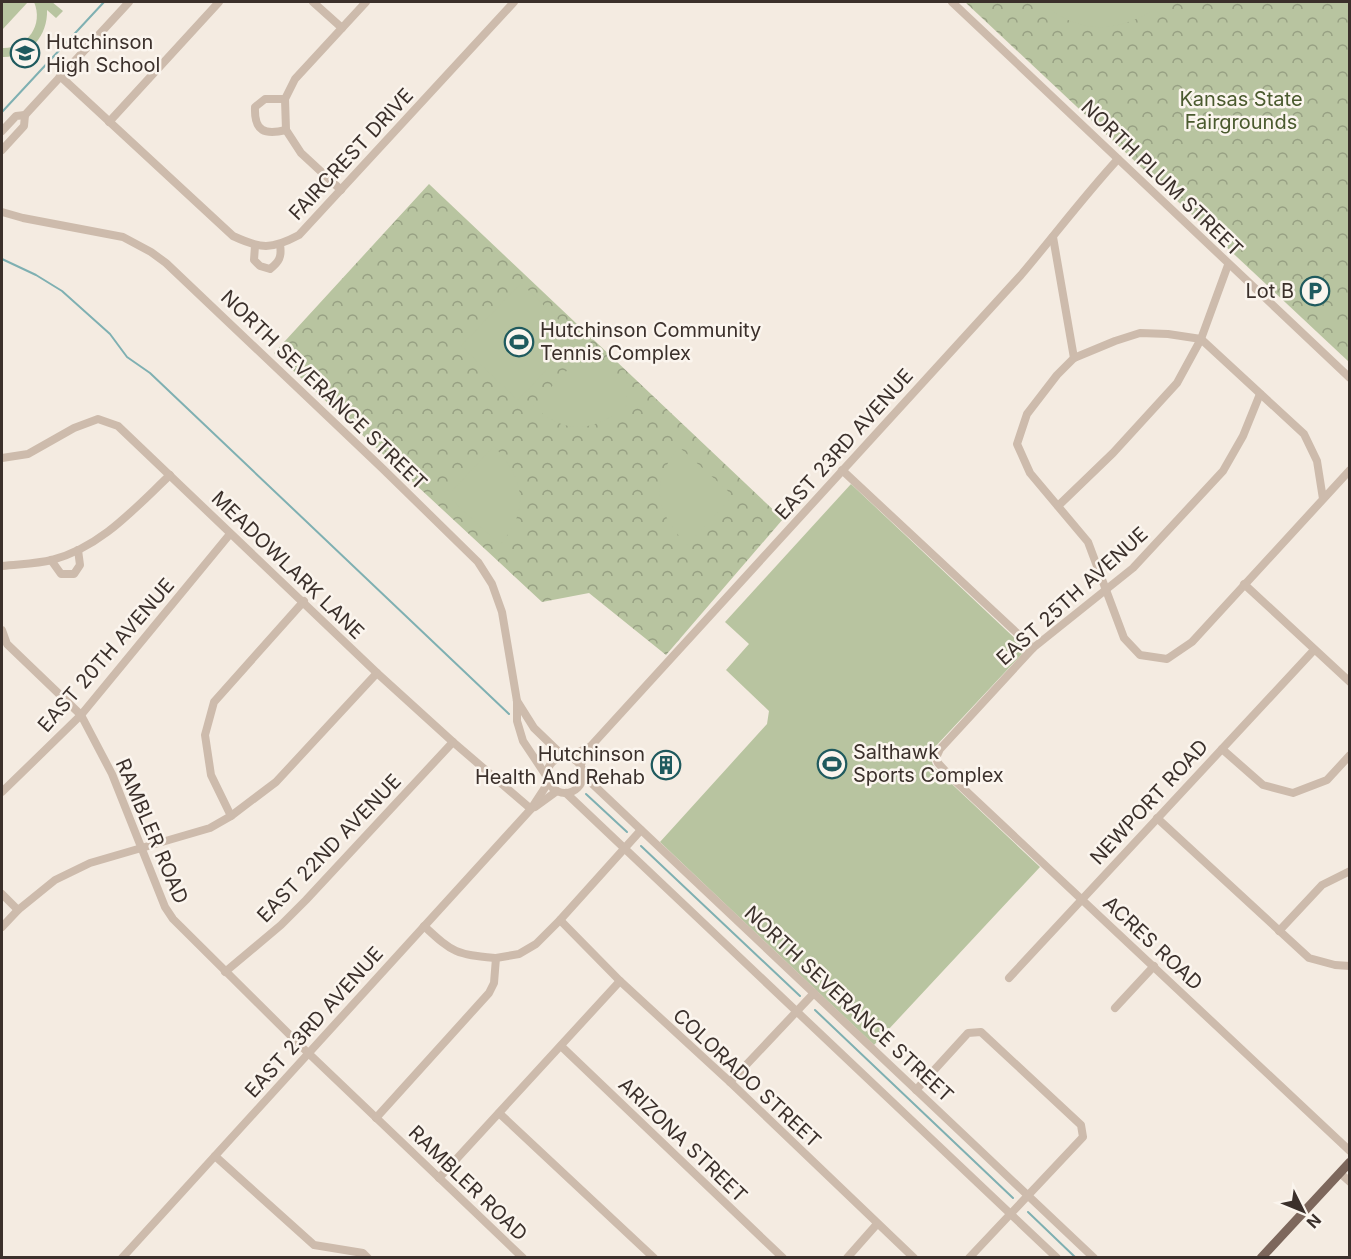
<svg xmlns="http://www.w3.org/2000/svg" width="1351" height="1259" viewBox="0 0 1351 1259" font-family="Inter,sans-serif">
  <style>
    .park { fill: url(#park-crowns) }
    .garden { fill: #b8c4a0 }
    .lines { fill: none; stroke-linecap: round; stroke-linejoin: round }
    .stream { stroke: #7fb0b2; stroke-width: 2 }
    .minor { stroke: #cdbbac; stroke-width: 8 }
    .major { stroke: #7d675c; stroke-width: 9 }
    .labels { text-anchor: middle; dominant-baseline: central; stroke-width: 5; stroke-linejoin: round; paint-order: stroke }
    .poi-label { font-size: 20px; fill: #3b302b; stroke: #fbf5ee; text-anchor: start }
    .park-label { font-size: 20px; fill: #4a5a2e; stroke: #fbf5ee }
    .street-label { font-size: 20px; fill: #3b302b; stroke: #fbf5ee }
  </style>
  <defs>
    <pattern id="park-crowns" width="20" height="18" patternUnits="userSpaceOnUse" patternTransform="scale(1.5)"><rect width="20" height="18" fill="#b8c4a0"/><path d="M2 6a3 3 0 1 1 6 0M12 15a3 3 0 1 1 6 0" fill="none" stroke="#97a083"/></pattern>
  </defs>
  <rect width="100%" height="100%" fill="#f4ebe1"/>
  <g class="park">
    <polygon points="965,2 1349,2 1349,362"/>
    <polygon points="429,184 783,519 666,655 589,593 542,602 274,353"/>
  </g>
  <g class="garden">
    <polygon points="2,2 28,2 2,30"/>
    <path d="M 34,2 L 52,2 L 63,11 L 56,18 L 47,10 C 48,36 29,58 2,57 L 2,48 C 27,49 44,25 34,2 Z"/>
    <path d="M 1042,2 L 1165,2 C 1124,32 1082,39 1042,2 Z"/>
    <polygon points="521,283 577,338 518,400 461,346"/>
    <path d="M 578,359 L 588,359 L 632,401 C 597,431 569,438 533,406 Z"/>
    <path d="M 494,446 C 524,480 531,508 500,545 L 452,500 L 452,491 Z"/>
    <path d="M 679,447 L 728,491 L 729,500 L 687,545 C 656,512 649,484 679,447 Z"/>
    <path d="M 851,484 L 1024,647 L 1023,653 L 934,748 C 930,756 930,763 937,770 L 1040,867 L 874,1045 L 660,842 L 767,724 L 769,711 L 726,670 L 749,644 L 725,622 Z"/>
  </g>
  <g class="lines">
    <g class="stream">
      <polyline points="2,112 104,2"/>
      <polyline points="2,259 36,275 62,291 110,334 127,357 150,373 509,714"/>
      <polyline points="586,794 627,832"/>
      <polyline points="641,846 800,996"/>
      <polyline points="815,1010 1013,1198"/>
      <polyline points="1028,1212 1076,1258"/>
    </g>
    <g class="minor">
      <polyline points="313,2 342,28"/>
      <polyline points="952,2 1350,378"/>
      <path d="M 60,76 L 233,236 C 261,249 271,250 299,235 L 514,2"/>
      <path d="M 285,99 L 265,99 L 255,107 C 254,132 265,135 286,130"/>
      <polyline points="109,122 219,2"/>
      <polyline points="2,131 16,116 25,115"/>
      <polyline points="2,150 24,126 25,115 129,2"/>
      <polyline points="341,190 301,153 286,130 285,99 295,79 366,2"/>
      <polyline points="2,212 23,218 123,237 151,252 166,263 382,468 478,562 492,584 502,612 517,701 517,721 523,741 547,777"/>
      <polyline points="1053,237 1074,358"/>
      <path d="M 255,246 L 254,260 L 260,266 L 270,269 C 279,262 282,257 280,245"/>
      <polyline points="1260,394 1243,436 1223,471 1133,568 1033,648 940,749 936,758 938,763 950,776 1350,1151"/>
      <polyline points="2,458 28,454 74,428 98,419 118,426 377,673 453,742 531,809"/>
      <polyline points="842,470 1033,648"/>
      <polyline points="1323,499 1317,461 1304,434 1201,339 1168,334 1140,333 1115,341 1074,358 1057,375 1027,414 1017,444 1030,473 1088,542 1124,638 1140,655 1167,659 1192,642 1350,470"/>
      <polyline points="1058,506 1113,453 1177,383 1201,339 1228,265"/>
      <polyline points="51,560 61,574 74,574 80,565 78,550"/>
      <path d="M 2,566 C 18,564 36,564 52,560 C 101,547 134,509 170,475"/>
      <polyline points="1244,584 1350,682"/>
      <polyline points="2,630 7,644 81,715 112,774 165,907 173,919 303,1048 523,1258"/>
      <polyline points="517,701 534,728 564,757"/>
      <polyline points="1222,749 1263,785 1293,793 1327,780 1350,755"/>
      <polyline points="567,757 590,747"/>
      <circle cx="565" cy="775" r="18"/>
      <path d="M 580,766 L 590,747 L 1021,275 C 1054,236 1084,196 1118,159"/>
      <polyline points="583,775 1094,1258"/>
      <polyline points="2,792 81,715 230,534"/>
      <polyline points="566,793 1057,1258"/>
      <polyline points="535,807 557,791"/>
      <polyline points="231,816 211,775 205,735 214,702 304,601"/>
      <polyline points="1157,818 1309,958 1335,965 1350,966"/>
      <polyline points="2,894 18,910"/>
      <polyline points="560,920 620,981 730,1082 914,1258"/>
      <path d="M 424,926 C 454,954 456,954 496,958"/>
      <polyline points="2,927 18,910 55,880 90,863 210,828 231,816 276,782 377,673"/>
      <polyline points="1279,931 1322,885 1350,871"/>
      <polyline points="225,972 281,925 306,900 453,742"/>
      <polyline points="1009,978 1314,650"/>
      <polyline points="1115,1008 1154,966"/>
      <polyline points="561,1046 783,1258"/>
      <polyline points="730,1082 814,993"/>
      <polyline points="916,1090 968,1033 981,1032 1081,1125 1083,1137 969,1258"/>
      <polyline points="499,1113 654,1258"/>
      <polyline points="376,1118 489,993 494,983 496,958 519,954 536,944 560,920 641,830"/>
      <polyline points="215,1156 314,1245 363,1253 368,1258"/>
      <polyline points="1340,1173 1350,1182"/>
      <polyline points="439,1178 620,981"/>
      <polyline points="122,1258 531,809 548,783"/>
      <polyline points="847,1258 877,1224"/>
    </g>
    <polyline class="major" points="1261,1258 1350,1162"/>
  </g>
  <defs>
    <g id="school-ring" transform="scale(1.5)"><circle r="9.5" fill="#fbf5ee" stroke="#1f5a5e" stroke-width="1.5"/><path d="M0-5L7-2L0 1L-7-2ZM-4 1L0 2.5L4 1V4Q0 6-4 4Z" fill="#1f5a5e"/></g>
    <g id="parking-ring" transform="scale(1.5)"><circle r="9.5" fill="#fbf5ee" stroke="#1f5a5e" stroke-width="1.5"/><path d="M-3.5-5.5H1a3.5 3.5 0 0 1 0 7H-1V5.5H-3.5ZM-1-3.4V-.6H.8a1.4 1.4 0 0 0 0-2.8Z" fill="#1f5a5e"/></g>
    <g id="stadium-ring" transform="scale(1.5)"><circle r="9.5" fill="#fbf5ee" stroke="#1f5a5e" stroke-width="1.5"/><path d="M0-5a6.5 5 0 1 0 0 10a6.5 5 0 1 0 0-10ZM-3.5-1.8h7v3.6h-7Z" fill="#1f5a5e"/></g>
    <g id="building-ring" transform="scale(1.5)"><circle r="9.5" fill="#fbf5ee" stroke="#1f5a5e" stroke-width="1.5"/><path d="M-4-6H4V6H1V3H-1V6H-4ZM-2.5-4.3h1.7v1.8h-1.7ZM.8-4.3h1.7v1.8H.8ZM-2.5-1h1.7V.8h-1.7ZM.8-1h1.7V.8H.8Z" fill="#1f5a5e"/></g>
  </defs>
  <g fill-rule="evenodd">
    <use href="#school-ring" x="25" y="53"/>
    <use href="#parking-ring" x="1315" y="291"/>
    <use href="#stadium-ring" x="519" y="342"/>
    <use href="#stadium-ring" x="832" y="764"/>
    <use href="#building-ring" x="666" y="765"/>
  </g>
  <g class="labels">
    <g class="poi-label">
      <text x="46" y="42">Hutchinson<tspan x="46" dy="23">High School</tspan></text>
      <text x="1294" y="291" text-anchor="end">Lot B</text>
      <text x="540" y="330">Hutchinson Community<tspan x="540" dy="23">Tennis Complex</tspan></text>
      <text x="853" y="752">Salthawk<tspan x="853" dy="23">Sports Complex</tspan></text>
      <text x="645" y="754" text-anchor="end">Hutchinson<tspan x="645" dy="23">Health And Rehab</tspan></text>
    </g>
    <g class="park-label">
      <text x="1241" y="99">Kansas State<tspan x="1241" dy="23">Fairgrounds</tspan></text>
    </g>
    <g class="street-label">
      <text transform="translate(351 154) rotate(-47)">FAIRCREST DRIVE</text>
      <text transform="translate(1162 178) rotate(44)">NORTH PLUM STREET</text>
      <text transform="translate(324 390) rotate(44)">NORTH SEVERANCE STREET</text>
      <text transform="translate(844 444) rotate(-48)">EAST 23RD AVENUE</text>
      <text transform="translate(288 565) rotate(44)">MEADOWLARK LANE</text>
      <text transform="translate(1072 596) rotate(-42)">EAST 25TH AVENUE</text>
      <text transform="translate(106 655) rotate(-49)">EAST 20TH AVENUE</text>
      <text transform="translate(1149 802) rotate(-47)">NEWPORT ROAD</text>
      <text transform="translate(152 831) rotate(67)">RAMBLER ROAD</text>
      <text transform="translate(329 848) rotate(-46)">EAST 22ND AVENUE</text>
      <text transform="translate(1153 943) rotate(43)">ACRES ROAD</text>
      <text transform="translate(849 1004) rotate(43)">NORTH SEVERANCE STREET</text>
      <text transform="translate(314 1022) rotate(-48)">EAST 23RD AVENUE</text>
      <text transform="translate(747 1078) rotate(43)">COLORADO STREET</text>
      <text transform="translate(683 1140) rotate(44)">ARIZONA STREET</text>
      <text transform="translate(468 1183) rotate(44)">RAMBLER ROAD</text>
    </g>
  </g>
  <rect width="1351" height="1259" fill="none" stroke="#3b302b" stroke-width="6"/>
  <g transform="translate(1303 1211) rotate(133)" stroke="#fbf5ee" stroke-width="4.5" paint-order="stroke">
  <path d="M0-4.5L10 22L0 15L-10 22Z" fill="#3b302b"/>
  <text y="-9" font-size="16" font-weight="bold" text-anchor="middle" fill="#3b302b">N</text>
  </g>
</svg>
